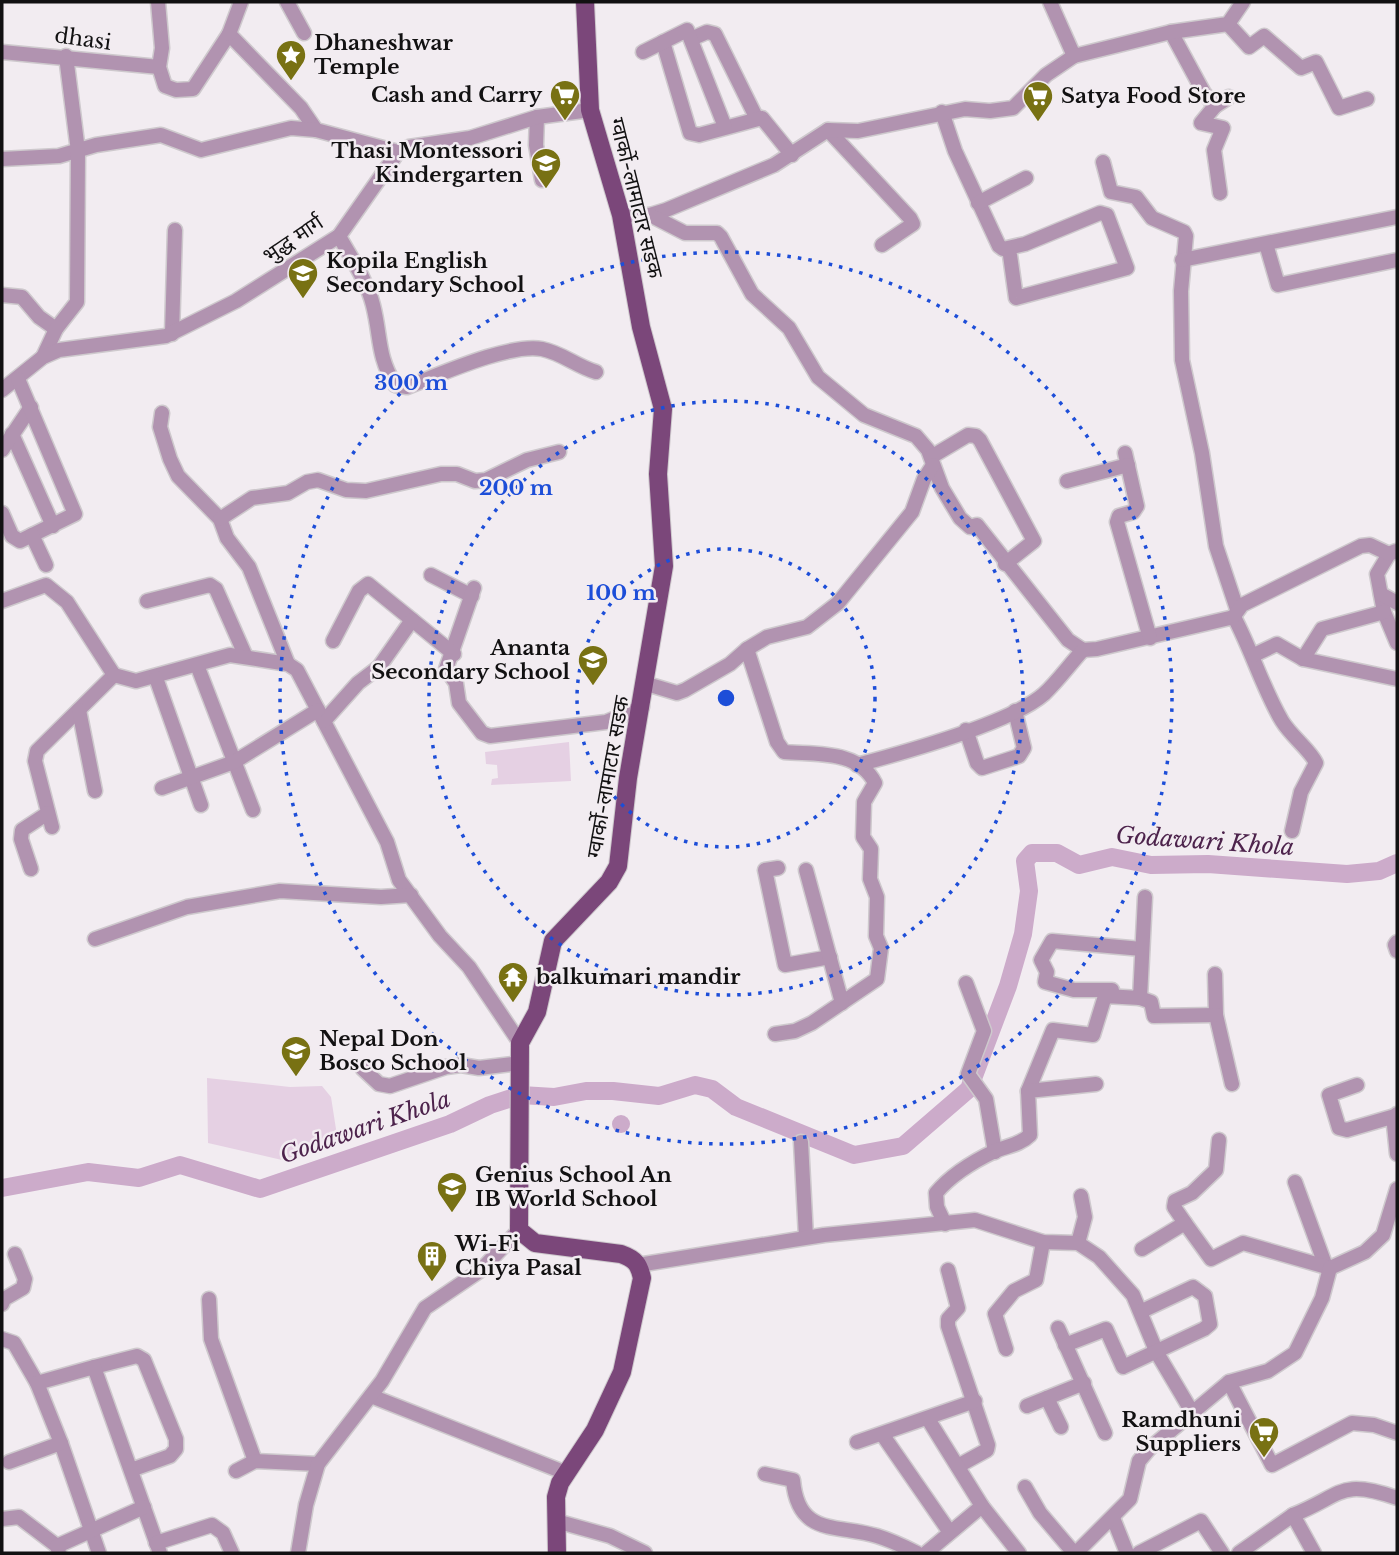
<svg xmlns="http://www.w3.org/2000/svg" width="1399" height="1555" viewBox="0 0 1399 1555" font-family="'Libre Baskerville','Noto Sans Devanagari',serif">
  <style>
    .green { fill: #e5d0e3 }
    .water { fill: #ccabca }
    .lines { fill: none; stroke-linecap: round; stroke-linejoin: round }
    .river { stroke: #ccabca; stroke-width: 18 }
    .minor-casing { stroke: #cec9cd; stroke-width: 17 }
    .major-casing { stroke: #cec9cd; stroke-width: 20 }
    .minor { stroke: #b193b0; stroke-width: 14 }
    .major { stroke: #7b477a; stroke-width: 18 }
    .ring { fill: none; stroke: #1d4ed8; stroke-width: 3.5; stroke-dasharray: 3.5 7 }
    .labels { text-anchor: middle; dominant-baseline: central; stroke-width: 5; stroke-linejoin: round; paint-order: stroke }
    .street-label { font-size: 21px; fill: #121112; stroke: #f2ecf1 }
    .poi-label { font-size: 21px; font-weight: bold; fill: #121112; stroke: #f2ecf1; text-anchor: start }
    .water-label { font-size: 23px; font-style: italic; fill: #4d234c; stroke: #f2ecf1 }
    .centre { fill: #1d4ed8; stroke: #f2ecf1; stroke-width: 3.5 }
    .ring-label { font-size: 21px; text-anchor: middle; font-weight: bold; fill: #1d4ed8; stroke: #f2ecf1; stroke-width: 5; stroke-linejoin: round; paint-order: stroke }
  </style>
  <rect width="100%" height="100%" fill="#f2ecf1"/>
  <g class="green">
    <polygon points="569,742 571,781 491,785 492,779 498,778 497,765 486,764 485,752"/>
    <polygon points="207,1078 290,1087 322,1086 331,1097 338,1142 282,1160 208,1143"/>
  </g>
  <circle class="water" cx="621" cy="1124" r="9"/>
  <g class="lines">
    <polyline class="river" points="2,1188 88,1172 139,1178 180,1165 260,1189 450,1124 490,1105 521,1095 554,1097 586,1091 613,1091 659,1096 695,1085 712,1089 736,1107 854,1155 903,1146 969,1089 1008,986 1023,934 1029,891 1025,861 1032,853 1057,853 1079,865 1112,857 1151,865 1208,864 1347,874 1379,871 1397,863"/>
    <g class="minor-casing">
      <g id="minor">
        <polyline points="158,2 162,48 159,67 165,86 176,90 193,89 229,34 301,108 316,130 398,152"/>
        <polyline points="287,2 304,33"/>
        <polyline points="1050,2 1074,56"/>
        <polyline points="1228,24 1249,47 1264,36 1301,68 1316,62 1339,108 1367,99"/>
        <polyline points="1171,32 1204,93 1215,106 1229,97"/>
        <polyline points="229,34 241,2"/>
        <polyline points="691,39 707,32 715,34 756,117"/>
        <polyline points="663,42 690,133 699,135 762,118 792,155"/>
        <polyline points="2,52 159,67"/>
        <polyline points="643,52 687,30 725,127"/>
        <polyline points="1215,106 1201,123 1223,128 1214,150 1220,193"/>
        <polyline points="942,112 955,151 999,246 1003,249 1025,244 1100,213 1107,215 1127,268 1016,298 1009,248"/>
        <polyline points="537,117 536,145 542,180"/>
        <polyline points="828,130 910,218 913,224 882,245"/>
        <polyline points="2,159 59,156 96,145 161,135 201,150 291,128 316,130"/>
        <polyline points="1103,162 1111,192 1136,197 1152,218 1184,232 1186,236 1181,291 1182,360 1202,453 1216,546 1237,609"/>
        <polyline points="978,203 1026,178"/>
        <polyline points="621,215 650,215 666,210 774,165 828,130 858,131 965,109 990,111 1013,108 1046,75 1074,56 1171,32 1228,24 1243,2"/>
        <path d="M 650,215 L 685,233 L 717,233 L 721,237 L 752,294 L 789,328 L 818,377 L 864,415 L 916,436 L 928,450 L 942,488 L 960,518 L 970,527 L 977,525 L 1068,640 L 1083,650 L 1097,649 L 1234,617 C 1252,651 1263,689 1282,721 C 1291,736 1311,751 1316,763 L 1301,792 L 1292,831"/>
        <path d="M 339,236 C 351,258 367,281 373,305 C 381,336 377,356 395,385 L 407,387 C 439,375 509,343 542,349 C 562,353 576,366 596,372"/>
        <polyline points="1266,244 1278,285 1397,260"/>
        <polyline points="1182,260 1397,217"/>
        <polyline points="2,295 22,297 39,317 56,329"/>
        <polyline points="172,334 175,230"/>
        <polyline points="43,357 56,329 77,302 78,151 66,56"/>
        <polyline points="2,390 43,357 59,350 166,336 236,301 339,236 398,152 409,147 470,138 537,117 590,110"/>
        <polyline points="162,413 160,427 170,459 178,476 220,519 227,538 249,567 288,664"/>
        <polyline points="12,434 53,526"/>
        <polyline points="2,450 31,407"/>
        <polyline points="1125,453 1137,506 1133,512 1119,516 1117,522 1150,638"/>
        <polyline points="931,457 968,435 976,436 980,440 1034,541 1005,564"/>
        <polyline points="1067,481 1128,465"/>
        <polyline points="2,513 12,536 20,541 75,514 18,379"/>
        <polyline points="220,519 252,498 288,493 307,482 318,480 346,490 366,491 441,474 457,474 475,481 486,480 527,460 559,452"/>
        <polyline points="32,535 46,565"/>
        <polyline points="1396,551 1389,554 1377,574 1384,612 1397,643"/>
        <polyline points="431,575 472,596"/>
        <polyline points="474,588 446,669 456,683 459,703 482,733 490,736 606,722 642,707"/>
        <polyline points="1381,594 1397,603"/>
        <polyline points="2,601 46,585 67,602 114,675 37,751 35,761 52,827"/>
        <polyline points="147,601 210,585 216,589 246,657"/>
        <polyline points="1234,616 1242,605 1361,546 1370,545 1389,554"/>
        <polyline points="333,641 359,591 368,584 454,654"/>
        <polyline points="747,649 767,637 807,627 838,603 912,512 924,479 933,465"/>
        <polyline points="1254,655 1277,644 1303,659 1397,679"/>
        <polyline points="1303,659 1322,629 1384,612"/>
        <polyline points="197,665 253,810"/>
        <polyline points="114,675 136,681 230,655 288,664 297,670 387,842 399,880 440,936 469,967 520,1043"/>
        <polyline points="156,678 201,805"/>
        <path d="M 647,684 L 677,693 L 685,690 L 730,664 L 747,649 L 777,742 L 784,752 C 814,755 858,749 875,783 L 864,802 L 863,837 L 871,849 L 870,879 L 877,897 L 876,936 L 881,948 L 877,979 L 812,1023 L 795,1031 L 775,1034"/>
        <polyline points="79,710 95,791"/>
        <polyline points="324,721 358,683 379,667 412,620"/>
        <polyline points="966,730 977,763 982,768 1019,756 1024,748 1015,711"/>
        <path d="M 857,765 C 902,753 1011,723 1044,694 C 1058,681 1070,664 1083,650"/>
        <polyline points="162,788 234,762 318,710"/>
        <polyline points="778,868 765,870 785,965 830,957"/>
        <polyline points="31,869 21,839 22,830 48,813"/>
        <polyline points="806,870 842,1003"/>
        <polyline points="95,939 187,907 280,891 381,897 411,895"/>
        <polyline points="1397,942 1395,945 1397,951"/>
        <polyline points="1215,974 1216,1015 1232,1084"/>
        <polyline points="966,983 984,1031 968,1074 986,1099 995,1152"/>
        <polyline points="1112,990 1074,990 1045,982 1047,972 1041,960 1052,941 1142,949"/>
        <polyline points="1140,998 1151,1002 1154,1016 1216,1015"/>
        <polyline points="362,1068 379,1084 390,1086 446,1067 461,1065 479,1068 521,1063"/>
        <polyline points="1357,1085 1329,1095 1339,1128 1347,1130 1395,1116"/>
        <polyline points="1028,1091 1053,1030 1093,1035 1105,996 1140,998 1145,897"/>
        <polyline points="1397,1114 1394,1125 1397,1154"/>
        <polyline points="801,1142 806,1237"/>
        <polyline points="1295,1182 1326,1267"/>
        <polyline points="1185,1223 1174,1207 1175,1201 1192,1193 1216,1170 1219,1140"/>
        <path d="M 945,1224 L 937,1207 L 936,1193 C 951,1175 974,1161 995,1151 C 1007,1146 1020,1145 1030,1135 L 1028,1091 L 1096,1084"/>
        <polyline points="1078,1243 1085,1217 1081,1196"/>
        <polyline points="1142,1249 1185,1223 1211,1259 1243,1243 1330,1268"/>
        <polyline points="638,1265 824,1235 975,1220 1043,1242 1078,1243 1099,1257 1133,1295 1157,1353 1192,1412"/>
        <polyline points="948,1270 958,1308 948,1319 948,1326 988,1445 987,1450 958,1466"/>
        <polyline points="209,1299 211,1339 255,1461"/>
        <polyline points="2,1304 4,1299 23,1288 25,1279 15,1254"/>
        <polyline points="1058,1328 1105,1433"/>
        <polyline points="2,1339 14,1343 37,1383"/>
        <polyline points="1065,1345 1106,1329 1123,1367 1204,1329 1210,1324 1205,1296 1193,1287 1142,1311"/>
        <polyline points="1006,1349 995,1314 1014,1291 1036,1280 1043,1242"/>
        <polyline points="94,1367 137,1356 144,1360 176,1439 176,1449 170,1456 131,1470"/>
        <polyline points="1229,1382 1272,1465 1352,1423 1374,1425 1397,1433"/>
        <polyline points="371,1396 566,1473"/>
        <polyline points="1047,1398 1061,1427"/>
        <polyline points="1027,1406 1084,1383"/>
        <polyline points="928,1419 982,1506 1019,1553"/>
        <polyline points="882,1434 949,1531"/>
        <polyline points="857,1442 975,1401"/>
        <polyline points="61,1443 99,1553"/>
        <polyline points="9,1462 61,1443 37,1383 94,1367 160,1553"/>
        <polyline points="236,1471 255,1461 318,1464"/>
        <path d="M 765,1474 L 793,1480 C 798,1536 835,1524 877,1536 C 890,1540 905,1547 917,1553"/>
        <polyline points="1025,1487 1040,1513 1074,1553"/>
        <path d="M 1293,1515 C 1343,1495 1339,1478 1397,1498"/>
        <polyline points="1113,1518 1127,1553"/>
        <polyline points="2,1519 19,1517 57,1546 59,1553"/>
        <polyline points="556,1521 610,1536 645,1553"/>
        <polyline points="156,1543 212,1525 223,1533 232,1553"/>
        <polyline points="57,1546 144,1507"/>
        <polyline points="298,1553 306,1505 318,1464 382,1381 425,1308 481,1270 519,1230"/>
        <polyline points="926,1553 982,1506"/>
        <polyline points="1076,1553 1130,1499 1139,1461 1149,1449 1229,1382 1268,1371 1295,1353 1322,1298 1330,1268 1365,1252 1383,1235 1397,1189"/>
        <polyline points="1139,1553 1201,1521 1222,1553"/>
        <polyline points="1239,1553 1293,1515 1314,1553"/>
      </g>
    </g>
    <g class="major-casing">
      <path id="major" d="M 557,1553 L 556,1497 L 560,1483 L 595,1430 L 622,1372 L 642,1278 C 639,1264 635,1259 621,1254 L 535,1243 L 519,1230 L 520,1043 L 537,1012 L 553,941 L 609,882 L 618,866 L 628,778 L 664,566 L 658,474 L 663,409 L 641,327 L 621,215 L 590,110 L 585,2"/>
    </g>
    <use href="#minor" class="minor"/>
    <use href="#major" class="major"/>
  </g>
  <g class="ring">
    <circle cx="726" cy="698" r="149"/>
    <circle cx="726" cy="698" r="297"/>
    <circle cx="726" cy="698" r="446"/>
  </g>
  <defs>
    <g id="sight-pin" transform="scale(1.575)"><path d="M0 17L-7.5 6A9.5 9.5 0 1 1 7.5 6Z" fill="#787113" stroke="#f2ecf1"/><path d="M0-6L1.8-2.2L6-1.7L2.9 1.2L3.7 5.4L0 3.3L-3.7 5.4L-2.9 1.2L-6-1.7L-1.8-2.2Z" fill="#fff"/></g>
    <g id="supermarket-pin" transform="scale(1.575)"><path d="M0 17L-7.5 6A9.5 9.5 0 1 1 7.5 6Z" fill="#787113" stroke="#f2ecf1"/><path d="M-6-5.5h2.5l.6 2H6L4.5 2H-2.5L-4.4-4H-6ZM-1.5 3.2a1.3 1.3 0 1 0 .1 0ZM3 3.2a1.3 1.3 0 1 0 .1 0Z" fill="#fff"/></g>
    <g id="school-pin" transform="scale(1.575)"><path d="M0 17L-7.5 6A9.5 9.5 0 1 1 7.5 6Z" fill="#787113" stroke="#f2ecf1"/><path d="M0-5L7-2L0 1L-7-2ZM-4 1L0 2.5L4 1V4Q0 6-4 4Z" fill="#fff"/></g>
    <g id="temple-pin" transform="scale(1.575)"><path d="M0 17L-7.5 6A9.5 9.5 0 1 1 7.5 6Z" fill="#787113" stroke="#f2ecf1"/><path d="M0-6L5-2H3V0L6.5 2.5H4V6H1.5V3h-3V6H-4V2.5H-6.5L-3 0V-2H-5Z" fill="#fff"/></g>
    <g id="building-pin" transform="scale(1.575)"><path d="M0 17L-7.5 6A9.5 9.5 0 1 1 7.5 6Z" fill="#787113" stroke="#f2ecf1"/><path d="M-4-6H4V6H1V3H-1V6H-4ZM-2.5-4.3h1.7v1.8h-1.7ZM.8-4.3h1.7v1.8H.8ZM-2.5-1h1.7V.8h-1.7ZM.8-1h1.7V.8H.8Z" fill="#fff"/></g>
  </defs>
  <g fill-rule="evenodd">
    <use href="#sight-pin" x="291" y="55"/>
    <use href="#supermarket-pin" x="565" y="95"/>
    <use href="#supermarket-pin" x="1038" y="96"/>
    <use href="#school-pin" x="546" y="163"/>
    <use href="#school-pin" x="303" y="273"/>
    <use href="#school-pin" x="593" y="660"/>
    <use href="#temple-pin" x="513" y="977"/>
    <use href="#school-pin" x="296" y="1051"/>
    <use href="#school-pin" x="452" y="1187"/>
    <use href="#building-pin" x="432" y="1256"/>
    <use href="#supermarket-pin" x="1264" y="1432"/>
  </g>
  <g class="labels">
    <g class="street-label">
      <text transform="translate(83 39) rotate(8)">dhasi</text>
      <text transform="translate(636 198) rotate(76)">ग्वार्को-लामाटार सडक</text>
      <text transform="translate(293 239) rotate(-34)">भुद्ध मार्ग</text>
      <text transform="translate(608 777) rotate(-80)">ग्वार्को-लामाटार सडक</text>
    </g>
    <g class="poi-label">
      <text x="314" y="43">Dhaneshwar<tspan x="314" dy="24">Temple</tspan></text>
      <text x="542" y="95" text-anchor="end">Cash and Carry</text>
      <text x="1061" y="96">Satya Food Store</text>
      <text x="523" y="151" text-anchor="end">Thasi Montessori<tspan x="523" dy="24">Kindergarten</tspan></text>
      <text x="326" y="261">Kopila English<tspan x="326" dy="24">Secondary School</tspan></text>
      <text x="570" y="648" text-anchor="end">Ananta<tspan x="570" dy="24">Secondary School</tspan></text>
      <text x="536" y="977">balkumari mandir</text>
      <text x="319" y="1039">Nepal Don<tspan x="319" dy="24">Bosco School</tspan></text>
      <text x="475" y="1175">Genius School An<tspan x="475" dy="24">IB World School</tspan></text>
      <text x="455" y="1244">Wi-Fi<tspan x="455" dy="24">Chiya Pasal</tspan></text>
      <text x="1241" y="1420" text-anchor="end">Ramdhuni<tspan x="1241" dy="24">Suppliers</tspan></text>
    </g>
    <g class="water-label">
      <text transform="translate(1205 841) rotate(4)">Godawari Khola</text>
      <text transform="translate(365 1127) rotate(-19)">Godawari Khola</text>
    </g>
  </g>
  <circle cx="726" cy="698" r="10" class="centre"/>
  <g class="ring-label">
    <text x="411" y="390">300 m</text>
    <text x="516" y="495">200 m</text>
    <text x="621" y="600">100 m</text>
  </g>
  <rect width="1399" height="1555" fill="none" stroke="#121112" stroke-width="7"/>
</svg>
